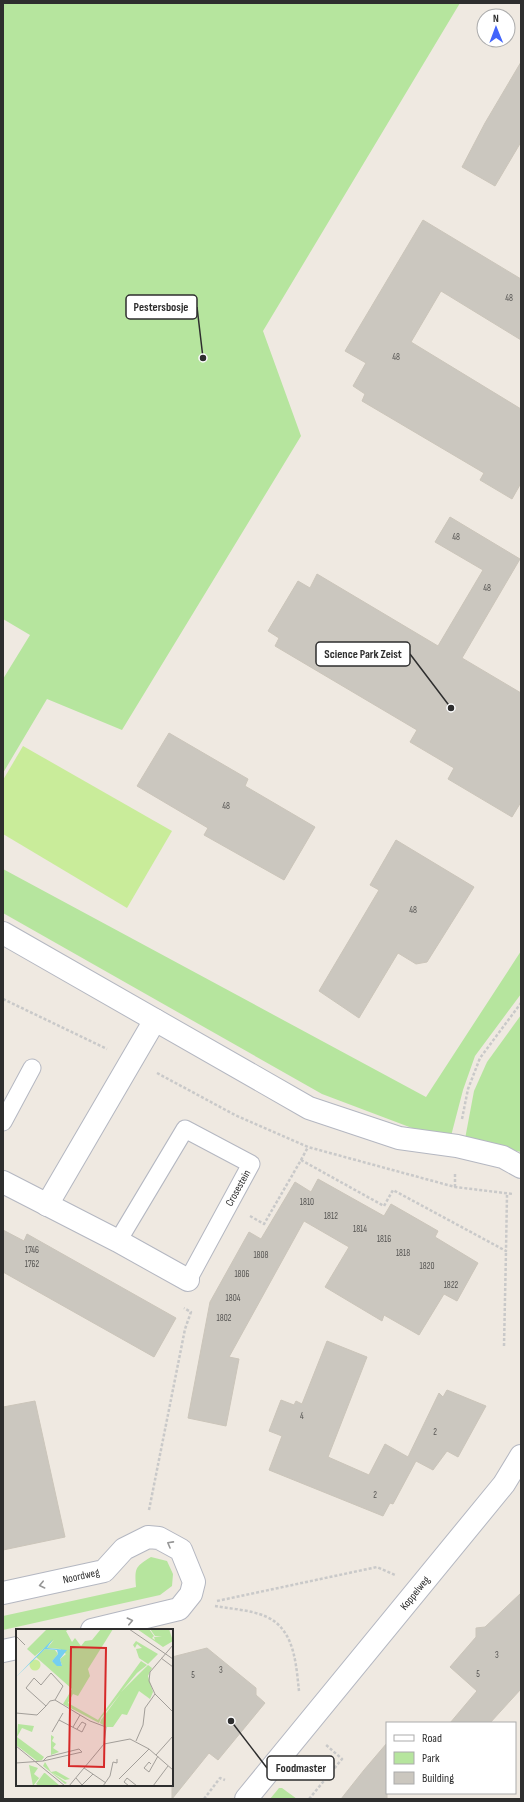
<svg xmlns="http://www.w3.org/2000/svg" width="524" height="1802" viewBox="0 0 524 1802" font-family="'Sofia Sans Condensed',sans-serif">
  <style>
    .green { fill: #b6e59e }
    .pitch { fill: #c9ec9a }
    .building { fill: #cbc7bf; stroke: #cbc5ba }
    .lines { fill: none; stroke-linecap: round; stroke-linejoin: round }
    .service-casing { stroke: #b4b7c1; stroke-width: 19 }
    .minor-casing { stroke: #b4b7c1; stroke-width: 24 }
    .path { stroke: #c9c9c9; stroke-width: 2.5; stroke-dasharray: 3 2; stroke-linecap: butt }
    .service { stroke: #fff; stroke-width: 17 }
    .minor { stroke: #fff; stroke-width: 22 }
    .oneway { stroke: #969696 }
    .labels { text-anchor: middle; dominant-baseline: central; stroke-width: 3; stroke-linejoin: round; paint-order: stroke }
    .number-label { font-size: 9px; fill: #555452 }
    .street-label { font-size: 11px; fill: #2e2e2e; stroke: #fff }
    .inset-road { fill: none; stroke: #a29e99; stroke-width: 1 }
    .view { fill: #d62828; fill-opacity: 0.15; stroke: #d62828; stroke-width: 2 }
    .inset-edge { fill: none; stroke: #2e2e2e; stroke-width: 2 }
    .leader { fill: none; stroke: #2e2e2e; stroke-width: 1.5 }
    .callout-dot { fill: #2e2e2e; stroke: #fff; stroke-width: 1.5 }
    .callout { fill: #fff; stroke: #2e2e2e; stroke-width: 1.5 }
    .callout-label { font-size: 12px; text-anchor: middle; font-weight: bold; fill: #2e2e2e }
  </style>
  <rect width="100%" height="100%" fill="#efe9e1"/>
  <g class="green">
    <polygon points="3,3 460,3 263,331 301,436 122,730 47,699 3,773 3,679 30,635 3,619"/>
    <polygon points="3,869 426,1097 521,951 521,994 475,1056 463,1090 451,1136 412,1128 322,1094 3,913"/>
    <polygon points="521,1015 521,1152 465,1139 474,1091 487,1062"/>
    <path d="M 151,1557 L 167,1561 L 173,1574 L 172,1586 L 160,1595 L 3,1630 L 3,1616 L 136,1587 C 135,1569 134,1567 151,1557 Z"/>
    <polygon points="279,1788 282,1788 297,1799 270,1799"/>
  </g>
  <polygon class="pitch" points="23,746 172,831 127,908 3,834 3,780"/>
  <g class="building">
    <polygon points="521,62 521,142 495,186 462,167 485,123"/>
    <polygon points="423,220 521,279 521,340 441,291 411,342 521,409 521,483 512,499 480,480 484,473 362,401 365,394 353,386 366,363 345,351"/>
    <polygon points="450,517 520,559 462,658 521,693 521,802 512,817 448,779 454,768 410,742 417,730 275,646 279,638 268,631 298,581 310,588 317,574 438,646 483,570 435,542"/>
    <polygon points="169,733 248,779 245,786 315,827 284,880 204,835 208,828 137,786"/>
    <polygon points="396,840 474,887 427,962 416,964 398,953 359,1018 319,991 379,890 370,885"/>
    <polygon points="318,1179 384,1216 391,1204 438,1231 435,1237 478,1263 457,1301 444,1294 419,1335 384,1315 382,1321 325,1287 349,1247 304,1221 229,1357 239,1359 226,1426 188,1418 210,1302 249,1232 261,1239 295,1182 311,1192"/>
    <polygon points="3,1230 24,1241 27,1234 176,1318 154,1357 3,1272"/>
    <polygon points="327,1341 367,1357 328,1457 369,1475 385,1444 408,1457 439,1393 443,1397 447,1390 486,1406 458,1457 447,1451 433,1470 416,1461 393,1504 390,1503 383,1516 269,1470 282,1436 269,1431 281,1400 294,1405 296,1401 302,1404"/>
    <polygon points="35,1401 65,1537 3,1550 3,1407"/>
    <polygon points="521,1593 521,1689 490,1723 450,1723 477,1691 450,1667 476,1637 476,1628 485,1627"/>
    <polygon points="207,1648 256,1688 256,1695 265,1703 218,1760 209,1753 172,1799 172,1657"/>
    <polygon points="387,1743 387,1799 341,1799 364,1770"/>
  </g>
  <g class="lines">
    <g class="service-casing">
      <g id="service">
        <polyline points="3,1122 32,1068"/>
        <polyline points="118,1241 185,1129 251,1164 188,1280"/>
      </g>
    </g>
    <g class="minor-casing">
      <g id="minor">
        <polyline points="3,933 309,1108 399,1138 457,1146 503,1157 521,1167"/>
        <polyline points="3,1182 118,1241 188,1280"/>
        <polyline points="47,1205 155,1020"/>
        <polyline points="3,1593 104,1571 124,1549 148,1537 159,1538 181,1550 194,1582 191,1594 179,1609 92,1630"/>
        <polyline points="3,1651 17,1648"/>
        <polyline points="246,1799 504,1484 521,1456"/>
      </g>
    </g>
    <g class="path">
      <polyline points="3,999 107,1049"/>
      <polyline points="157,1073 235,1115 308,1147 455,1187 513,1194"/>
      <polyline points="462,1119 468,1089 480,1058 521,1003"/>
      <polyline points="301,1160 308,1147"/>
      <polyline points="455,1187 455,1173"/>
      <polyline points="250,1216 264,1224 301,1160 384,1206 393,1190 506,1251 507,1195"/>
      <polyline points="504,1346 506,1251"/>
      <polyline points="149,1510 185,1329 191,1312 184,1308"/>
      <polyline points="217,1601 377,1567 395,1575"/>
      <path d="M 215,1606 C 232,1609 252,1610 267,1617 C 295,1630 296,1665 299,1691"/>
      <polyline points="204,1799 220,1778 225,1780"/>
      <polyline points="309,1799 342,1759 325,1744"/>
    </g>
    <use href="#service" class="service"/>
    <use href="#minor" class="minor"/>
  </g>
  <defs><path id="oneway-chevron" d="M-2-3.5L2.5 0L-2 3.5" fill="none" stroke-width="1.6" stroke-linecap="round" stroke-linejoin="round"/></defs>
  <g class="oneway">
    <use href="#oneway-chevron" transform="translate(170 1544) rotate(-151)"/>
    <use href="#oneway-chevron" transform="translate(42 1585) rotate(167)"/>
    <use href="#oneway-chevron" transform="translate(130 1621) rotate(-13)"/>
  </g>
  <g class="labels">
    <g class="number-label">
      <text x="509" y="298">48</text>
      <text x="396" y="357">48</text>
      <text x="456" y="537">48</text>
      <text x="487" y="588">48</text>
      <text x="226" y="806">48</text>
      <text x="413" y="910">48</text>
      <text x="307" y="1202">1810</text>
      <text x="331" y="1216">1812</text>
      <text x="360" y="1229">1814</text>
      <text x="384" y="1239">1816</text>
      <text x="32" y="1250">1746</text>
      <text x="403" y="1253">1818</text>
      <text x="261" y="1255">1808</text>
      <text x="32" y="1264">1762</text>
      <text x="427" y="1266">1820</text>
      <text x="242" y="1274">1806</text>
      <text x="451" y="1285">1822</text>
      <text x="233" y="1298">1804</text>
      <text x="224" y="1318">1802</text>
      <text x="302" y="1416">4</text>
      <text x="435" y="1432">2</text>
      <text x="375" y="1495">2</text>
      <text x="497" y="1655">3</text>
      <text x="221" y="1670">3</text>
      <text x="478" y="1674">5</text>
      <text x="193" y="1675">5</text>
    </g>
    <g class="street-label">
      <text transform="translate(238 1188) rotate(-61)">Crosestein</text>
      <text transform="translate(81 1576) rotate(-13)">Noordweg</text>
      <text transform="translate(415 1593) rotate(-51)">Koppelweg</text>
    </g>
  </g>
  <g transform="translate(16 1629)">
    <rect width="157" height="157" fill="#efe9e1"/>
    <path d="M 31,0 L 53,0 L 50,2 L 56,13 L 59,9 L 65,17 L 69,12 L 76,11 L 85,0 L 97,0 L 72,40 L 74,47 L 62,67 L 57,65 L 52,74 L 82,91 L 125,32 L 131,36 L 121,44 L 105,63 L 132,36 L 136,39 L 132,47 L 137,63 L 134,70 L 123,62 L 111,86 L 106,85 L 97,98 L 90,98 L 84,94 L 85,91 L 105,64 L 85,89 L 83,94 L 47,75 L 56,60 L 20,28 L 29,20 L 39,21 L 42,25 L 36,32 L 46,37 L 44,30 L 50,25 L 44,20 L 31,19 L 38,11 L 19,27 L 11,20 ZM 121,0 L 133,0 L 138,7 L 136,9 L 139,11 L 138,8 L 146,8 L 139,7 L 134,0 L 153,0 L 157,12 L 147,18 ZM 120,12 L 142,25 L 132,35 L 123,29 L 120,20 L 126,19 L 121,15 L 119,19 L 117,16 ZM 2,95 L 18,97 L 16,103 L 6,99 L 1,108 L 28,128 L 26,131 L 21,132 L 0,116 ZM 35,106 L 38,108 L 36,112 L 40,115 L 37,119 L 43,123 L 35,126 ZM 29,133 L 35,143 L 40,142 L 54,150 L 49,151 L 35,143 L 51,154 L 49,155 L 27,137 ZM 13,136 L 22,139 L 18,145 L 23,149 L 27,144 L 17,157 ZM 28,144 L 29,144 L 44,157 L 23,157 L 20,155 Z" fill="#b6e59e"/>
    <path d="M13.5 36a5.5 5.5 0 1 1 11 0a5.5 5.5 0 1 1-11 0Z" fill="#c9ec9a"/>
    <path d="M 37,10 L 31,19 L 51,21 L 44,30 L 46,37 L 41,37 L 36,32 L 42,25 L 41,21 L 29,20 L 0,48 Z" fill="#75cff0"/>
    <path class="inset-road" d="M 113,0 L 157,30M 0,7 L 9,16M 145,29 L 157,38M 139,65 L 133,52 L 134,43 L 157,16M 139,65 L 157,83M 39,71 L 74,92 L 90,98 L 88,115 L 53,157M 0,84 L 21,86 L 30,77 L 34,72 L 39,71 L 47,57 L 35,44 L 25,56 L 18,49 L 10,59 L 30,77M 43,91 L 66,103 L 70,95 L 66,93 L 61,100M 57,98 L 64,86M 36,103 L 47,84M 120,112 L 127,96 L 129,79 L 139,65M 88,115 L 114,110 L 133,120 L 157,141M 0,117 L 49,157M 140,126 L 157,107M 0,134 L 27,132 L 66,123 L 63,120 L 31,128 L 27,132M 135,135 L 133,133 L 128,139 L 133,143 L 142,127M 68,139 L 90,154M 60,149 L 66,156 L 77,145M 103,150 L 133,120M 87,157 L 94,147 L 97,133 L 101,134 L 101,130M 113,157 L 108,153 L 111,149 L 121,157M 137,157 L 152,137"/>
    <path class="view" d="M 55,18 L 90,19 L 88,138 L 53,137 Z"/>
    <rect width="157" height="157" class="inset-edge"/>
  </g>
  <path class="leader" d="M203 358L197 307M451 708L410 654M231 1721L267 1768"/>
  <g class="callout-dot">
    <circle cx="203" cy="358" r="4"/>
    <circle cx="451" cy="708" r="4"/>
    <circle cx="231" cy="1721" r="4"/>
  </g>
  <g class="callout">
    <rect x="126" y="295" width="71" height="24" rx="4"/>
    <rect x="316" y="642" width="94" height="24" rx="4"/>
    <rect x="267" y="1756" width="67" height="24" rx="4"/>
  </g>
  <g class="callout-label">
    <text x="161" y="311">Pestersbosje</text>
    <text x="363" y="658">Science Park Zeist</text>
    <text x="301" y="1772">Foodmaster</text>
  </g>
  <rect width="524" height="1802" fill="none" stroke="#2e2e2e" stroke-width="8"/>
  <rect x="386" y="1722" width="130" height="72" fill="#ffffff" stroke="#ababab"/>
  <rect x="394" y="1735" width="20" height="6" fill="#ffffff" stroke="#ababab"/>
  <text x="422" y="1742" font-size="12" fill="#2e2e2e">Road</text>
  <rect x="394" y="1752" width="20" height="12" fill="#b6e59e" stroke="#ababab"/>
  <text x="422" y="1762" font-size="12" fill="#2e2e2e">Park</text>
  <rect x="394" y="1772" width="20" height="12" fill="#cbc7bf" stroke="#ababab"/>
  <text x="422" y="1782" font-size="12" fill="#2e2e2e">Building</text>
  <g transform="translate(496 28) rotate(359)"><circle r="19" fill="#ffffff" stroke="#ababab"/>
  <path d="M0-3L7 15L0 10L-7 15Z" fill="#4264fb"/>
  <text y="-6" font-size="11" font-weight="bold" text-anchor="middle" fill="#2e2e2e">N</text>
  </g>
</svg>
